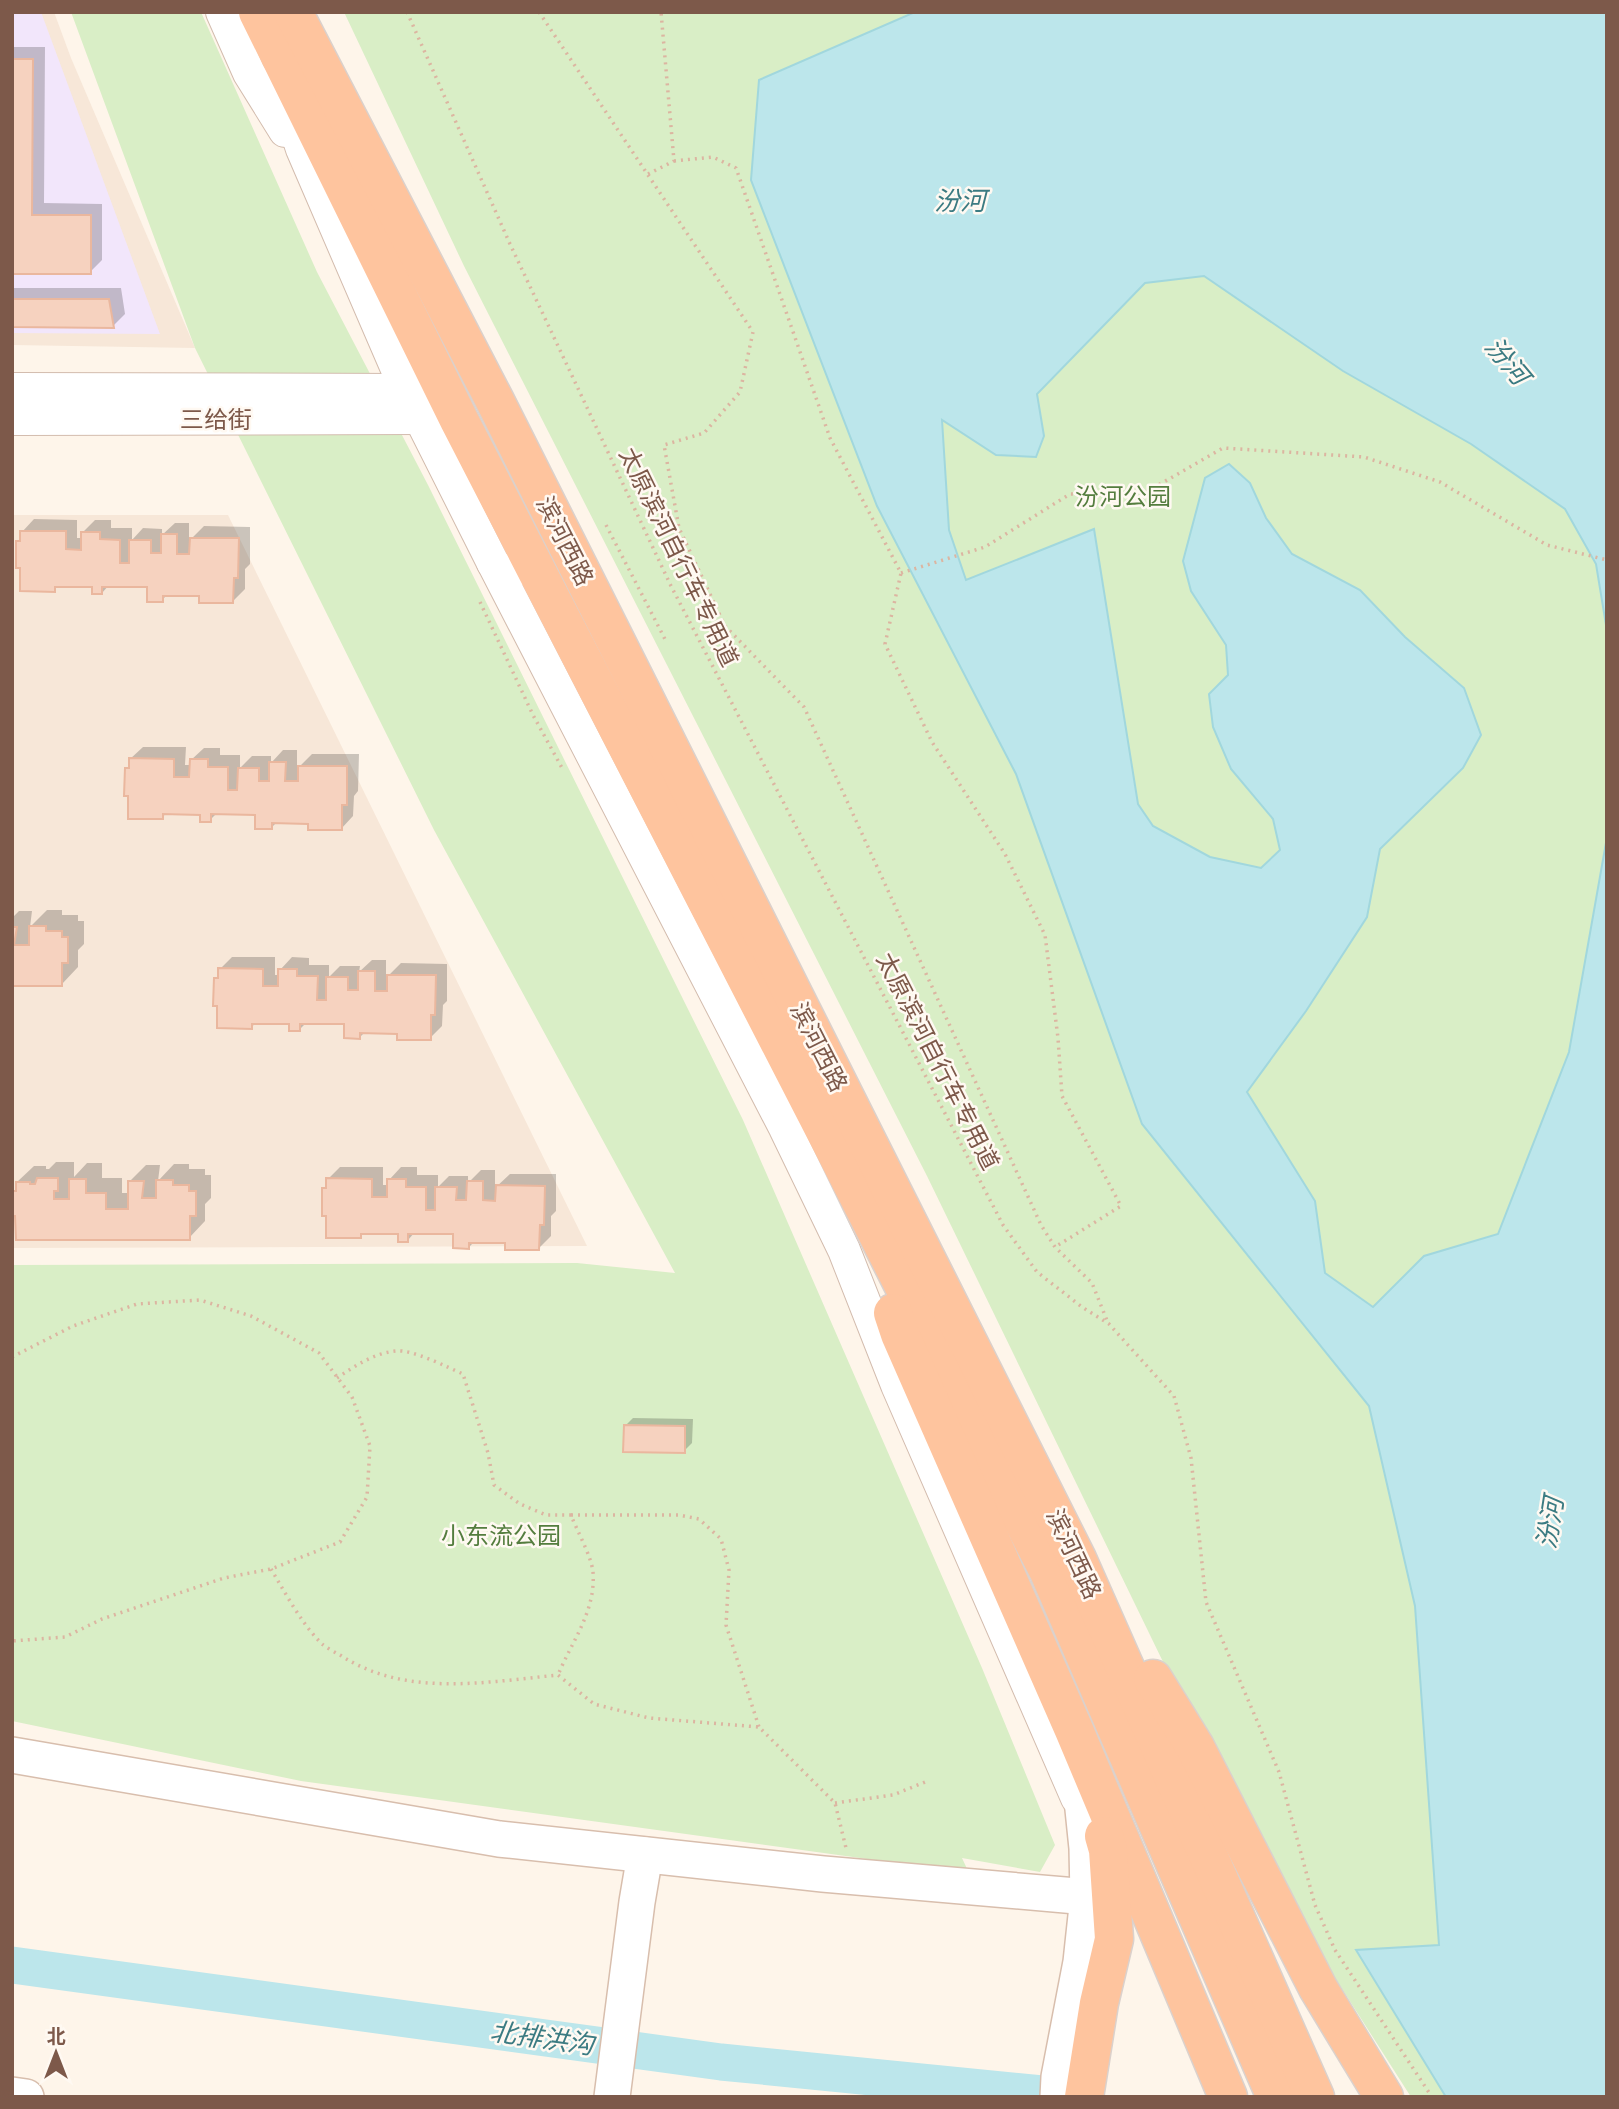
<svg xmlns="http://www.w3.org/2000/svg" width="1619" height="2109" viewBox="0 0 1619 2109" font-family="Raleway,'Noto Sans SC',sans-serif">
  <style>
    .residential { fill: #f7e7d8 }
    .education { fill: #f2e6fb }
    .green { fill: #d9eec6 }
    .water { fill: #bce6eb; stroke: #a1d7dd; stroke-width: 2 }
    .shadow { fill: #0003 }
    .lines { fill: none; stroke-linecap: round; stroke-linejoin: round }
    .river { stroke: #bce6eb; stroke-width: 37 }
    .building { fill: #f6d2bf; stroke: #eab79e; stroke-width: 2 }
    .tertiary-casing { stroke: #d3bcae; stroke-width: 34 }
    .secondary-casing { stroke: #d8bead; stroke-width: 38 }
    .trunk-casing { stroke: #dbd1cc; stroke-width: 41 }
    .path { stroke: #dcb5a1; stroke-width: 3.5; stroke-dasharray: 2 5; stroke-linecap: butt }
    .tertiary { stroke: #fff; stroke-width: 32 }
    .secondary { stroke: #fff; stroke-width: 35 }
    .trunk { stroke: #fec49e; stroke-width: 38 }
    .labels { text-anchor: middle; dominant-baseline: central; stroke-width: 5; stroke-linejoin: round; paint-order: stroke }
    .street-label { font-size: 24px; fill: #7d594a; stroke: #fff9f2 }
    .park-label { font-size: 24px; fill: #547d3e; stroke: #fff9f2 }
    .water-label { font-size: 26px; font-style: italic; fill: #3b7b82; stroke: #fff9f2 }
  </style>
  <rect width="100%" height="100%" fill="#fef5ea"/>
  <g class="residential">
    <polygon points="12,12 54,12 71,58 195,348 12,345"/>
    <polygon points="12,515 228,515 587,1246 12,1248"/>
  </g>
  <polygon class="education" points="12,12 41,12 160,334 12,333"/>
  <g class="green">
    <polygon points="71,12 201,12 317,272 428,485 743,1120 982,1668 1055,1845 1040,1872 962,1858 969,1873 301,1781 12,1721 12,1265 577,1263 675,1273 434,830 195,348"/>
    <polygon points="344,12 1607,12 1607,2097 1411,2097 1316,1948 1167,1670 927,1176 464,266"/>
  </g>
  <polygon class="water" points="915,12 1607,12 1607,631 1596,564 1565,509 1471,444 1343,371 1204,276 1145,283 1037,394 1044,436 1036,457 996,455 942,420 949,530 966,580 1094,529 1138,804 1153,826 1210,857 1261,868 1280,850 1273,819 1231,769 1213,727 1209,694 1228,675 1226,645 1191,591 1183,561 1205,478 1229,464 1250,483 1266,518 1292,554 1360,590 1405,637 1464,688 1481,735 1463,768 1380,849 1367,917 1306,1011 1247,1092 1315,1201 1325,1273 1373,1307 1424,1256 1498,1234 1569,1052 1607,837 1607,2097 1446,2097 1356,1950 1439,1945 1415,1606 1369,1406 1142,1124 1016,774 877,506 751,180 759,80"/>
  <g class="shadow">
    <polygon points="12,47 45,47 44,203 102,204 102,260 90,272 12,272"/>
    <polygon points="12,288 121,288 125,314 113,326 12,325"/>
    <polygon points="34,519 77,520 77,538 83,538 83,532 95,520 111,520 111,528 132,528 132,540 143,528 162,529 162,535 175,523 189,523 189,541 204,526 250,527 250,564 245,569 245,589 233,601 201,595 168,594 162,600 149,585 109,585 102,593 93,585 59,585 54,590 22,567 18,541 22,537 22,532"/>
    <polygon points="143,747 186,747 185,765 191,765 191,760 204,748 220,748 220,755 240,755 240,768 252,756 271,756 271,763 283,750 297,750 297,769 312,754 359,754 358,791 354,796 353,816 341,829 309,822 277,822 271,828 257,813 218,812 210,820 202,813 167,813 162,817 126,769 130,765 130,759"/>
    <polygon points="47,910 62,910 62,915 78,915 78,921 84,921 84,944 78,950 78,967 62,984 12,984 12,918 19,911 32,911 30,927"/>
    <polygon points="232,957 275,957 275,975 280,975 280,970 292,957 309,958 309,965 329,965 329,977 340,966 360,966 359,972 372,960 386,960 386,978 401,963 447,964 447,1001 443,1005 442,1026 430,1038 399,1032 365,1032 360,1037 346,1022 307,1022 299,1030 291,1022 256,1022 252,1027 215,979 220,974 220,969"/>
    <polygon points="56,1162 74,1162 74,1177 87,1163 102,1163 102,1178 122,1178 122,1193 130,1193 130,1181 146,1165 160,1165 158,1181 174,1164 189,1164 189,1169 205,1169 205,1175 211,1175 211,1198 205,1204 205,1221 189,1238 13,1192 17,1188 17,1182 34,1166 46,1166 46,1169 49,1169"/>
    <polygon points="340,1167 383,1167 383,1185 389,1185 389,1180 401,1167 417,1167 417,1175 438,1175 438,1187 449,1176 468,1176 468,1183 481,1170 495,1170 495,1188 510,1174 556,1174 556,1211 551,1216 551,1236 539,1248 507,1242 474,1242 469,1247 455,1233 415,1232 408,1240 399,1233 365,1232 360,1237 324,1189 328,1185 328,1179"/>
    <polygon points="633,1418 693,1419 692,1443 684,1451 625,1426"/>
  </g>
  <g class="lines">
    <polyline class="river" points="12,1965 721,2062 1073,2097"/>
  </g>
  <g class="building">
    <polygon points="12,59 33,59 32,215 91,215 91,274 12,274"/>
    <polygon points="12,299 109,299 114,328 12,327"/>
    <polygon points="20,531 66,531 66,549 81,550 81,532 100,532 100,539 120,540 120,563 129,563 129,540 151,540 151,553 161,553 161,534 177,534 177,554 189,554 190,538 239,538 238,578 234,578 233,603 199,603 199,596 163,596 163,602 147,602 147,587 102,587 102,594 92,594 92,587 55,587 55,592 20,591 20,568 16,568 16,541 20,541"/>
    <polygon points="129,758 174,759 174,777 189,777 190,759 208,759 208,767 228,767 228,790 237,790 238,768 259,768 259,781 269,781 269,762 286,762 285,781 298,781 298,766 347,766 347,805 342,805 342,830 308,830 308,824 272,823 272,829 255,829 255,815 211,814 211,822 200,822 200,815 163,814 163,819 128,819 128,796 124,796 125,768 129,768"/>
    <polygon points="29,926 46,926 46,931 62,931 62,937 68,937 68,963 62,963 62,986 12,986 12,927 17,927 14,945 29,945"/>
    <polygon points="218,968 263,969 263,986 278,986 278,969 297,969 297,976 318,976 317,1000 326,1000 326,977 348,977 348,990 358,990 358,971 375,971 375,991 387,991 387,975 436,975 435,1015 431,1015 431,1040 397,1040 397,1034 360,1033 360,1039 344,1038 344,1024 300,1024 300,1031 289,1031 289,1024 252,1024 252,1029 217,1028 217,1006 213,1006 214,978 218,978"/>
    <polygon points="37,1178 58,1178 58,1191 54,1191 54,1199 69,1199 69,1179 86,1179 86,1193 106,1193 106,1209 128,1209 128,1181 144,1181 142,1198 156,1198 156,1180 173,1180 173,1185 189,1185 189,1191 196,1191 196,1216 190,1216 190,1240 16,1240 15,1216 12,1216 12,1191 16,1191 16,1182 30,1182 30,1184 35,1184"/>
    <polygon points="326,1178 372,1179 372,1197 387,1197 387,1179 406,1179 406,1187 426,1187 426,1210 435,1210 435,1187 457,1187 456,1200 466,1200 467,1181 483,1181 483,1200 495,1201 496,1185 545,1186 544,1225 540,1225 539,1250 505,1250 505,1243 469,1243 469,1249 453,1248 453,1234 408,1234 408,1242 398,1242 398,1234 361,1234 361,1238 326,1238 326,1216 322,1216 322,1188 326,1188"/>
    <polygon points="624,1425 685,1426 685,1453 623,1452"/>
  </g>
  <g class="lines">
    <g class="tertiary-casing">
      <g id="tertiary">
        <polyline points="222,12 249,73 285,131"/>
        <polyline points="285,97 302,149 406,390 493,563 508,578"/>
        <polyline points="12,389 406,390"/>
        <polyline points="12,419 420,418"/>
        <polyline points="493,563 785,1128 844,1250 897,1385 1077,1798"/>
      </g>
    </g>
    <g class="secondary-casing">
      <g id="secondary">
        <polyline points="12,1755 499,1839 823,1874 1088,1897"/>
        <polyline points="12,2095 26,2097"/>
        <polyline points="612,2097 637,1902 645,1855"/>
        <polyline points="1058,2097 1059,2077 1081,1962 1088,1897 1087,1848 1077,1751"/>
      </g>
    </g>
    <g class="trunk-casing">
      <g id="trunk">
        <polyline points="258,12 459,420 841,1162 1049,1572 1276,2097"/>
        <polyline points="293,12 495,401 1077,1559 1315,2097"/>
        <polyline points="893,1313 900,1334 1074,1730 1228,2097"/>
        <polyline points="1153,1679 1195,1747 1318,1988 1384,2097"/>
        <polyline points="1084,2097 1099,2003 1114,1939 1108,1850 1104,1836"/>
      </g>
    </g>
    <g class="path">
      <polyline points="407,12 510,244 671,586 1003,1225 1037,1272 1082,1307 1109,1324 1174,1396 1191,1458 1206,1602 1279,1772 1315,1905 1335,1950 1432,2097"/>
      <polyline points="539,12 753,332 740,392 704,433 664,445 679,528 725,626 804,707 1041,1225 1055,1247 1092,1283 1108,1323"/>
      <polyline points="674,161 713,157 736,168 830,438 901,573 885,644 932,742 1005,854 1045,935 1058,1038 1062,1096 1121,1206 1055,1247"/>
      <polyline points="648,174 674,161 661,12"/>
      <polyline points="606,525 667,643"/>
      <polyline points="901,573 985,547 1070,494 1141,495 1223,448 1364,457 1440,482 1547,545 1607,560"/>
      <polyline points="480,602 533,715 562,768"/>
      <polyline points="12,1357 73,1326 137,1304 200,1300 251,1316 319,1353 352,1397 370,1446 367,1497 340,1542 271,1569 224,1578 102,1619 65,1637 12,1641"/>
      <path d="M 337,1378 C 355,1366 374,1353 396,1351 C 412,1349 447,1367 463,1374 L 488,1453 L 494,1485 L 520,1504 L 546,1515 L 571,1515 C 577,1531 591,1555 593,1572 C 596,1611 572,1641 558,1675"/>
      <polyline points="571,1515 679,1515 699,1519 721,1539 729,1570 726,1625 759,1727"/>
      <path d="M 271,1569 C 286,1594 301,1623 322,1644 C 327,1648 334,1652 340,1655 C 406,1698 485,1682 558,1675 L 594,1704 L 649,1718 L 759,1727 L 835,1803 L 846,1848"/>
      <polyline points="835,1803 893,1795 925,1782"/>
    </g>
    <use href="#tertiary" class="tertiary"/>
    <use href="#secondary" class="secondary"/>
    <use href="#trunk" class="trunk"/>
  </g>
  <g class="labels">
    <g class="street-label">
      <text x="216" y="419">三给街</text>
      <text transform="translate(565 541) rotate(63)">滨河西路</text>
      <text transform="translate(679 557) rotate(64)">太原滨河自行车专用道</text>
      <text transform="translate(819 1047) rotate(63)">滨河西路</text>
      <text transform="translate(938 1061) rotate(63)">太原滨河自行车专用道</text>
      <text transform="translate(1074 1554) rotate(65)">滨河西路</text>
    </g>
    <g class="park-label">
      <text x="1123" y="496">汾河公园</text>
      <text x="501" y="1535">小东流公园</text>
    </g>
    <g class="water-label">
      <text x="960" y="201">汾河</text>
      <text transform="translate(1507 361) rotate(50)">汾河</text>
      <text transform="translate(1550 1523) rotate(-81)">汾河</text>
      <text transform="translate(542 2038) rotate(8)">北排洪沟</text>
    </g>
  </g>
  <rect width="1619" height="2109" fill="none" stroke="#7d594a" stroke-width="28"/>
  <g transform="translate(56 2053)" stroke="#fff9f2" stroke-width="5" paint-order="stroke">
  <path d="M0-5L12 26L0 18L-12 26Z" fill="#7d594a"/>
  <text y="-10" font-size="19" font-weight="bold" text-anchor="middle" fill="#7d594a">北</text>
  </g>
</svg>
